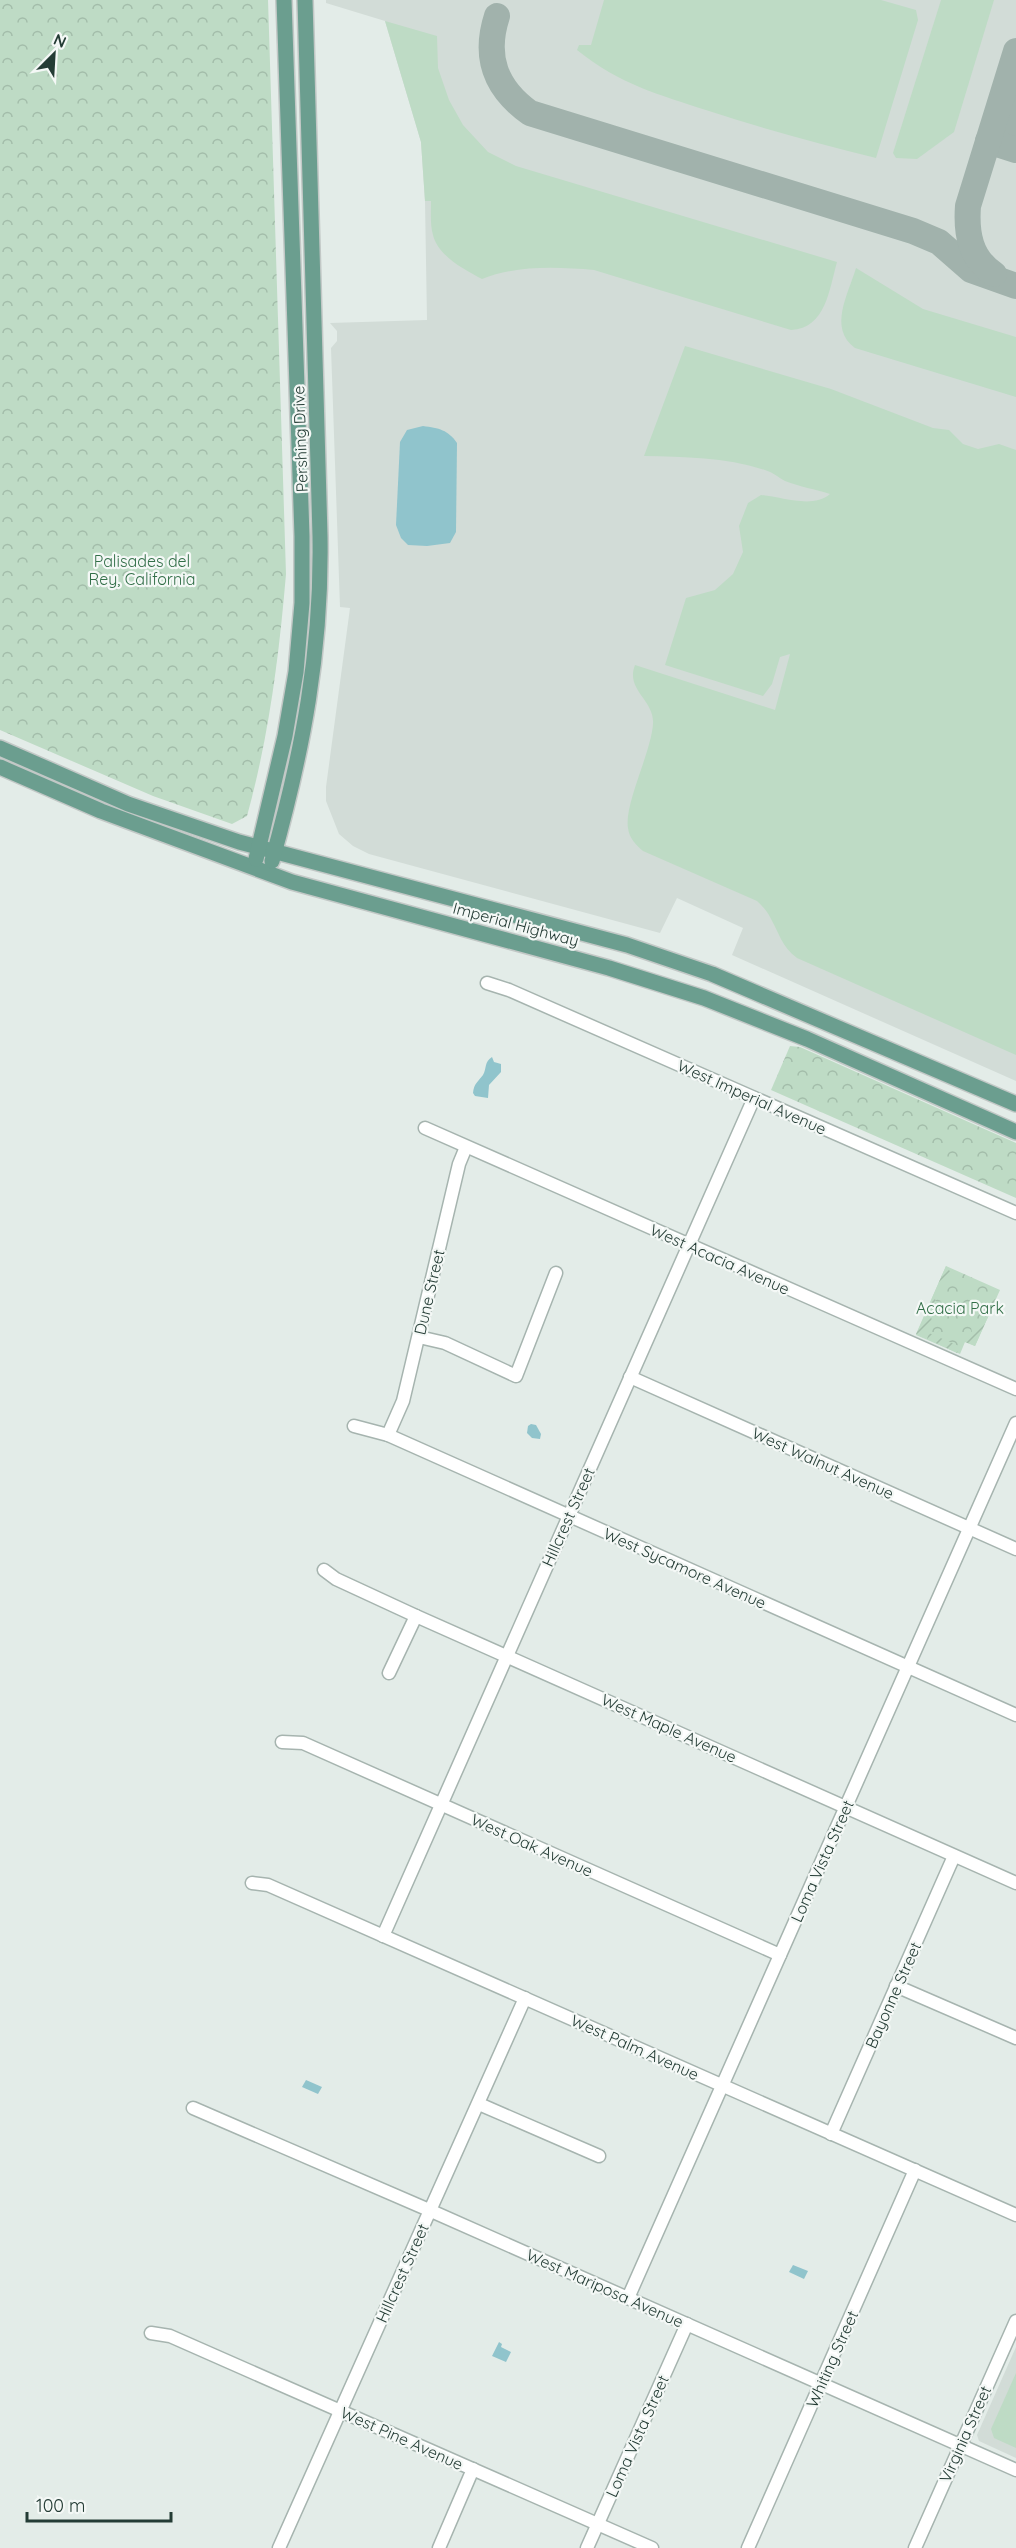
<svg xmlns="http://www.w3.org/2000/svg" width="1016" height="2548" viewBox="0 0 1016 2548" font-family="Quicksand,sans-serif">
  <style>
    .built { fill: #d2dcd7 }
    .grass { fill: #bedbc5 }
    .forest { fill: url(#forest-crowns) }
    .garden { fill: url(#garden-furrows) }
    .water { fill: #90c4cc }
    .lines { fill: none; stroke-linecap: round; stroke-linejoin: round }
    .taxiway { stroke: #a1b2ac; stroke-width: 26 }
    .minor-casing { stroke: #a6b4af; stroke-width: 15 }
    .major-casing { stroke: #c2c8c6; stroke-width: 18 }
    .minor { stroke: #fff; stroke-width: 12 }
    .major { stroke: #6b9e8f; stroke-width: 15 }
    .labels { text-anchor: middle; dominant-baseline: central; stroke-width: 4.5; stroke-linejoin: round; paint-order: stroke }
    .street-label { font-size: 16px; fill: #243c35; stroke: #f4f8f6 }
    .park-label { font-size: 16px; fill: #326f48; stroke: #f4f8f6 }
  </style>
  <defs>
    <pattern id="forest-crowns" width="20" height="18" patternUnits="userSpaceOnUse" patternTransform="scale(1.5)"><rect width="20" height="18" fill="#bedbc5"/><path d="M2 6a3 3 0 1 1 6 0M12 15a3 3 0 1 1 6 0" fill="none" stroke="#a3bdaa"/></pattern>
    <pattern id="garden-furrows" width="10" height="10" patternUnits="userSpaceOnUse" patternTransform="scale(1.5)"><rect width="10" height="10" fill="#bedbc5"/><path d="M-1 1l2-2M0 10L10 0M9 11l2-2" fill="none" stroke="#a3bdaa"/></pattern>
  </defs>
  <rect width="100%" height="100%" fill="#e3ece8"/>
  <g class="built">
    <polygon points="326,0 1016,0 1016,1081 732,955 743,928 677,898 660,933 369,854 353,846 339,834 326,801 326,787 350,608 340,607 331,348 337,341 337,331 330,323 427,320 425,201 421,142 385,21 326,3"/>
    <polygon points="1016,2347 1016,2458 979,2441 977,2435"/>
  </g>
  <g class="grass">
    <path d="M 604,0 L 881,0 L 916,10 L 918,20 L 876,158 C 819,144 764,129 709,111 C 657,94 621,85 577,50 L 579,45 L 591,45 Z"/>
    <polygon points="941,0 994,0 954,132 917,159 896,158 893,153"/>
    <path d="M 385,21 L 437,36 L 438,68 L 449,100 L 463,125 L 488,152 L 516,166 L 837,262 C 829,290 826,328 791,330 L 594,270 C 558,267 516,265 482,279 C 465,270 438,256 433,235 C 430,225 431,212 431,201 L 425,201 L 421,142 Z"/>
    <path d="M 856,268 L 923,309 L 1016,337 L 1016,397 L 855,348 C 828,328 848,295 856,268 Z"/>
    <path d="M 685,346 L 831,389 L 933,428 L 949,430 L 963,444 L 978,449 L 999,444 L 1016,450 L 1016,1055 L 797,958 C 782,947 779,933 770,917 C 767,911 762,906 757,901 L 643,851 C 636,845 629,838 628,828 C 624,804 651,753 653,724 C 655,700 625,690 635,665 L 775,710 L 790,654 L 780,657 L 772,684 L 763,696 L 665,665 L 686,598 L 715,590 L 733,574 L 743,552 L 739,526 L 748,503 L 761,495 C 782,497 813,509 830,494 C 815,489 800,487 785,481 C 778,477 772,472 765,470 C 725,457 685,457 644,456 Z"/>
    <polygon points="1016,2373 1016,2448 994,2438 991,2429"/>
  </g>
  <g class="forest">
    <path d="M 0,0 L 268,0 L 286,574 C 279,656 269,736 247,816 L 232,824 L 153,796 L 0,730 Z"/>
    <polygon points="790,1046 800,1047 1016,1143 1016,1198 771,1090"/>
    <polygon points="946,1266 1000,1290 975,1346 965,1342 960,1354 916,1335"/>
  </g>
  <g class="garden">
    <path d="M 946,1266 L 952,1274 L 947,1276 L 934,1298 L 937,1302 L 943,1301 L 945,1309 L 937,1305 C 925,1309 933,1317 932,1324 L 924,1338 L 916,1334 Z"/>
    <polygon points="986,1298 996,1299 975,1346 965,1342 972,1334 971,1326 978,1327 986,1317 982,1309"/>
    <polygon points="929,1333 959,1346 957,1353 927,1339"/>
  </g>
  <g class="water">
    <path d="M 423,426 C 439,428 448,430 457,443 L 456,532 L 450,543 L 427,546 L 408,545 L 401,538 L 396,525 L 400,442 L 407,430 Z"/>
    <path d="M 492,1057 L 494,1062 L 501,1064 L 501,1072 L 489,1085 L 488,1098 L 475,1096 L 473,1093 C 474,1083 478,1082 483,1075 C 487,1068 484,1062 492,1057 Z"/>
    <polygon points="531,1424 536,1425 541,1434 540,1439 532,1438 527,1433 528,1426"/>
    <polygon points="306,2080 322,2087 318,2094 302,2087"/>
    <polygon points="793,2265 808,2271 804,2279 789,2272"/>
    <polygon points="499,2342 502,2344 501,2347 511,2352 506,2362 492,2356"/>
  </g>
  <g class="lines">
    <g class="taxiway">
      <path d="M 497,16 C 484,56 495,88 530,113 L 913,231 L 939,242 L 971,270 L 1016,286"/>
      <polyline points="1006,90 1007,104 1016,128"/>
      <polyline points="988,141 1016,150"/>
      <path d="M 994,274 C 970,258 966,233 968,206 L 1016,51"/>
    </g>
    <g class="minor-casing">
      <g id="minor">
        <polyline points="487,983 509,990 1016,1213"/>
        <polyline points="425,1128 1016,1389"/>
        <polyline points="419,1337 445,1343 516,1376 556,1273"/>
        <polyline points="630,1377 1016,1549"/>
        <polyline points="354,1426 388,1435 1016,1715"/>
        <polyline points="388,1435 403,1401 459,1164 466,1147"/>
        <polyline points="324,1570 336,1579 416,1616 1016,1883"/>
        <polyline points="389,1673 416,1616"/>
        <polyline points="282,1742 303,1743 780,1955"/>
        <polyline points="252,1883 268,1885 1016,2215"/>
        <polyline points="383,1936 754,1098"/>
        <polyline points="896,1986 1016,2038"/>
        <polyline points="479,2104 599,2156"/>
        <polyline points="193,2108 429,2210 1016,2470"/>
        <polyline points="831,2134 954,1856"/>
        <polyline points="628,2298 1016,1423"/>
        <polyline points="151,2333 170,2336 652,2548"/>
        <polyline points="279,2548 525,1998"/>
        <polyline points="439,2548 473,2469"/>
        <polyline points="587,2548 687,2324"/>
        <polyline points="748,2548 915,2170"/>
        <polyline points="915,2548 1016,2321"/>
      </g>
    </g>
    <g class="major-casing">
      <g id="major">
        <polyline points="0,748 128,804 239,842 627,945 712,974 1016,1104"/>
        <polyline points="0,767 101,811 292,882 609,968 704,998 807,1039 1016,1132"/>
        <polyline points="256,859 285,736 296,672 302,603 302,536 284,0"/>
        <path d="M 272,861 C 303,750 322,651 320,536 L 305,0"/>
      </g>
    </g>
    <use href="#minor" class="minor"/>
    <use href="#major" class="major"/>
  </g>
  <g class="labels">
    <g class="street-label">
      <text transform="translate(300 439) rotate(-92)">Pershing Drive</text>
      <text transform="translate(516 924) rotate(15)">Imperial Highway</text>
      <text transform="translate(752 1097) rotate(24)">West Imperial Avenue</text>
      <text transform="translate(720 1259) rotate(24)">West Acacia Avenue</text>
      <text transform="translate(429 1292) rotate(-77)">Dune Street</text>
      <text transform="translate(823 1463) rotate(24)">West Walnut Avenue</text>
      <text transform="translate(568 1517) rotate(-66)">Hillcrest Street</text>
      <text transform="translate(685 1568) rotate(24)">West Sycamore Avenue</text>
      <text transform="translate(669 1728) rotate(24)">West Maple Avenue</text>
      <text transform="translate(532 1845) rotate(24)">West Oak Avenue</text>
      <text transform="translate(822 1861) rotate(-66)">Loma Vista Street</text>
      <text transform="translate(893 1995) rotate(-66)">Bayonne Street</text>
      <text transform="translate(635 2047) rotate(24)">West Palm Avenue</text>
      <text transform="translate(402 2273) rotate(-66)">Hillcrest Street</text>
      <text transform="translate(605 2288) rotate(24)">West Mariposa Avenue</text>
      <text transform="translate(832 2359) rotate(-66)">Whiting Street</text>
      <text transform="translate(965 2434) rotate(-66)">Virginia Street</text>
      <text transform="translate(637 2436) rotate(-66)">Loma Vista Street</text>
      <text transform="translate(402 2438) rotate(24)">West Pine Avenue</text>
    </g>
    <g class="park-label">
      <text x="142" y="561">Palisades del<tspan x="142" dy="18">Rey, California</tspan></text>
      <text x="960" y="1308">Acacia Park</text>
    </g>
  </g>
  <g transform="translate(54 54) rotate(24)" stroke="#f4f8f6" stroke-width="4.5" paint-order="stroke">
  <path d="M0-4.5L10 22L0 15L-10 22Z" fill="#243c35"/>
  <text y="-9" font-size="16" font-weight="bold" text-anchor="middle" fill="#243c35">N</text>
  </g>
  <path d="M27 2512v9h144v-9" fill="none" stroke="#243c35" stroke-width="3"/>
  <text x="36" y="2512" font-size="18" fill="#243c35" stroke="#f4f8f6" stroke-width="4.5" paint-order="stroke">100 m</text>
</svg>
